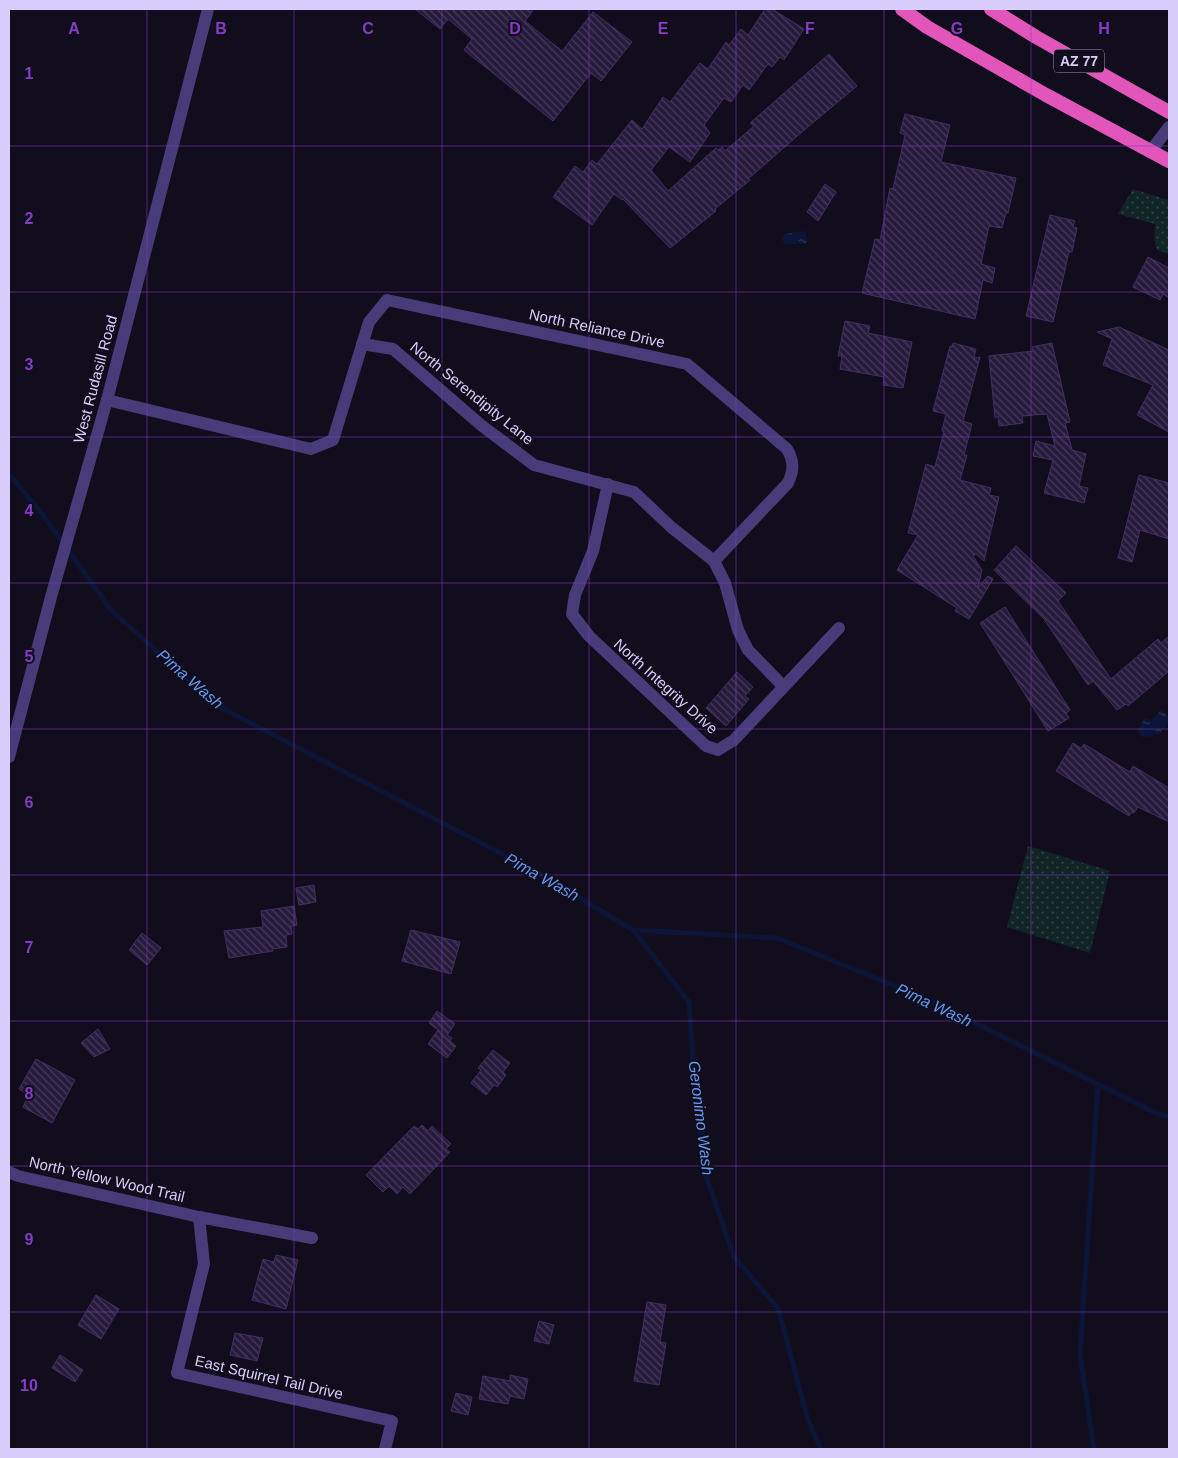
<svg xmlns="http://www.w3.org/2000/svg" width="1178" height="1458" viewBox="0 0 1178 1458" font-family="Helvetica,sans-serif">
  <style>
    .grass { fill: url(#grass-dots) }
    .water { fill: url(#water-ripples) }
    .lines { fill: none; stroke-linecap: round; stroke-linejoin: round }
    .stream { stroke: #0c1537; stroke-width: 5 }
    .building { fill: url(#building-back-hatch); stroke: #422e67 }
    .minor { stroke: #473c79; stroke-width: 12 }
    .tertiary { stroke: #473c79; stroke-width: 12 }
    .trunk { stroke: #e256bc; stroke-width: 14 }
    .grid { fill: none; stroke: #843cc5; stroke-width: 1; stroke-opacity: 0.55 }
    .labels { text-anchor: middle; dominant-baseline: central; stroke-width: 4; stroke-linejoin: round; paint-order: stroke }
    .shield { fill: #120d1d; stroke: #9d93b8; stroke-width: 1 }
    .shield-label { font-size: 14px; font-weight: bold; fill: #d9cdfb }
    .street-label { font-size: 15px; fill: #d9cdfb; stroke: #120d1d }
    .water-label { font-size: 16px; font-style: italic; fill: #639af4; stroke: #120d1d }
    .grid-label { font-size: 16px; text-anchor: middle; font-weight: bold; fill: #843cc5; stroke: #120d1d; stroke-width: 4; stroke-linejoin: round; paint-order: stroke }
  </style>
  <defs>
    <pattern id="grass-dots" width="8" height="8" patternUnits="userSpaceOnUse" patternTransform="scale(1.25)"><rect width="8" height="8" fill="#112426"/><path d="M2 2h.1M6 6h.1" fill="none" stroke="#334346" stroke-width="1.8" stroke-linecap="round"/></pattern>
    <pattern id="water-ripples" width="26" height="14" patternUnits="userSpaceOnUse" patternTransform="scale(1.25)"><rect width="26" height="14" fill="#0c1537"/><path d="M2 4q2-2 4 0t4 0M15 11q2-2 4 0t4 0" fill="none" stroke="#2f3655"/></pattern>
    <pattern id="building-back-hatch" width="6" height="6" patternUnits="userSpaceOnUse" patternTransform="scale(1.25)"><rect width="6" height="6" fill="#271b3d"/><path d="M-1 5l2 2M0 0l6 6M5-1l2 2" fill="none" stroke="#463b5a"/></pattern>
  </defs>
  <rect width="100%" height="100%" fill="#120d1d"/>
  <g class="grass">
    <polygon points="1133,189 1168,200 1169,254 1157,250 1154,239 1155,224 1118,214"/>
    <polygon points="1028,846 1110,871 1090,953 1007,927"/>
  </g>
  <g class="water">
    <polygon points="805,231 807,239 806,244 785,244 782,240 784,234"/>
    <path d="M 1162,710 L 1169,718 C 1166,732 1156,737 1142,737 L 1138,730 L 1145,718 L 1151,720 Z"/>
  </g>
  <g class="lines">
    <g class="stream">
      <polyline points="9,474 40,511 111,610 218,706 535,871 633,930 777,938 927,999 1156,1113 1169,1116"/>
      <polyline points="633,930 689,1002 695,1091 705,1173 734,1257 778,1308 808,1420 821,1449"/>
      <polyline points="1094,1449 1080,1354 1098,1084"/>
    </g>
  </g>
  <g class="building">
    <polygon points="415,9 534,9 525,21 562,51 593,12 632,42 601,81 591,73 553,121 464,50 472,39 448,19 440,29"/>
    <polygon points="765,9 772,9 804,29 784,60 780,57 772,67 768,64 749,90 743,85 731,102 724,98 704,125 710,133 690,162 669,147 651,170 668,191 716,148 718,150 722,147 725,151 754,126 750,123 829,54 857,86 803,131 748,179 750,180 715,209 716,211 670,248 623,199 622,200 614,194 592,225 553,197 575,166 583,172 592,160 597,164 632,120 642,129 663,97 670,102 700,63 708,69 726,42 729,45 741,29 748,35"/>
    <polygon points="905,114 950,125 941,162 1016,178 1008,213 1006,213 1002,228 989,226 981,264 995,268 992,283 983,280 975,319 862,293 875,239 880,240 890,188 893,189 905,135 900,133"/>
    <polygon points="825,184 836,192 818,221 807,212"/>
    <polygon points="1050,215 1075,221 1073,227 1077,228 1072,252 1069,252 1053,322 1026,316"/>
    <polygon points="1148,257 1169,268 1169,298 1163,294 1160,300 1133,287"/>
    <polygon points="845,321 870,326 868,333 912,342 903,388 883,385 884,377 840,369 842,356 838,356"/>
    <polygon points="1119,327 1169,350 1169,432 1137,415 1153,385 1103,365 1112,339 1097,332"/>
    <polygon points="953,343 976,349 974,358 980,357 963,421 972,424 964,455 967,455 960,480 991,488 989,495 999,497 984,561 976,554 973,556 982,570 978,587 988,576 993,579 969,619 955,611 957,608 897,570 918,535 908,533 926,464 935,467 944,431 942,431 946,414 933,411 950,346 952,347"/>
    <polygon points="1052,343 1070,422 1065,423 1072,450 1086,454 1079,486 1088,488 1084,503 1044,493 1053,460 1033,456 1036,441 1055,446 1047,414 1022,416 1023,423 999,426 998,416 995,418 989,356 1033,351 1032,347"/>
    <polygon points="1139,475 1169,483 1169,539 1140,530 1132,562 1118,558"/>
    <polygon points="1016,546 1066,593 1058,601 1111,679 1158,639 1161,643 1169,636 1169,671 1128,706 1126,704 1117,710 1093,681 1088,685 1044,619 994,570"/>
    <polygon points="1005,607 1070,710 1066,713 1069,718 1048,731 980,623"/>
    <polygon points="737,672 753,687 745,696 749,699 726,726 706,708"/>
    <polygon points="1073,743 1081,748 1084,744 1130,772 1133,766 1169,788 1169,822 1138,807 1134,813 1132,812 1129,816 1056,771"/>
    <polygon points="314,885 316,902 299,905 296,888"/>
    <polygon points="294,906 297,925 291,926 292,934 286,935 287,947 272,949 273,951 229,958 224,931 263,927 261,911"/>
    <polygon points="411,930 460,942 451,974 402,961"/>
    <polygon points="142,933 161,948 147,965 129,950"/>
    <polygon points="437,1011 455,1024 447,1035 452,1038 450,1041 456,1046 447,1058 428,1044 438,1030 429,1023"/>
    <polygon points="98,1029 110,1049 94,1057 81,1043"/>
    <polygon points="493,1050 510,1063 503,1072 506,1075 497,1087 494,1085 486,1095 471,1083 481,1070 478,1068"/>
    <polygon points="36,1059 75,1080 52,1123 23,1107 29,1095 19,1089"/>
    <polygon points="422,1125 428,1131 432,1126 451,1144 446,1149 450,1152 410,1194 403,1187 397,1194 389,1186 383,1192 366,1175 414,1126 418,1129"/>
    <polygon points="276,1255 298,1260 286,1309 252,1300 263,1259 274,1262"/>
    <polygon points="96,1295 119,1309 101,1339 78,1325"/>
    <polygon points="647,1302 666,1305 660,1342 666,1343 659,1385 634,1381"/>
    <polygon points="539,1321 554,1325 549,1344 534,1341"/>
    <polygon points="235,1333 263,1338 257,1361 230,1355"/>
    <polygon points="60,1355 83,1370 75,1382 52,1368"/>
    <polygon points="510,1375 528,1379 524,1399 510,1396 508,1404 479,1399 483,1376 510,1381"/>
    <polygon points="456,1393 472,1397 468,1415 451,1411"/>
  </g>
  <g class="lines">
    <g class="minor">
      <polyline points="1150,152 1169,127"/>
      <polyline points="362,344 393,349 481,425 534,465 634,492 671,527 714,561 725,583 738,630 748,650 783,686"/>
      <path d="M 107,400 L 311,449 L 333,440 L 369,322 L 387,300 L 687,364 L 787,449 C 794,461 794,470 788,483 L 714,561"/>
      <polyline points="608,484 593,551 575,595 572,614 589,636 706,746 718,750 734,740 839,628"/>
      <polyline points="9,1172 18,1176 199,1217 312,1238"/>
      <polyline points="199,1217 204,1264 177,1373 392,1421 385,1449"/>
    </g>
    <polyline class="tertiary" points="9,757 51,597 107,400 208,9"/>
    <g class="trunk">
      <polyline points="902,9 927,27 1046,95 1169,161"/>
      <polyline points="991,9 1036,37 1169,112"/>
    </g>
  </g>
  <path class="grid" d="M 147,9 L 147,1449M 294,9 L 294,1449M 442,9 L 442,1449M 589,9 L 589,1449M 736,9 L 736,1449M 884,9 L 884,1449M 1031,9 L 1031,1449M 9,146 L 1169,146M 9,292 L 1169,292M 9,437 L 1169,437M 9,583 L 1169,583M 9,729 L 1169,729M 9,875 L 1169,875M 9,1021 L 1169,1021M 9,1166 L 1169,1166M 9,1312 L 1169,1312"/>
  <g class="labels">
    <rect class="shield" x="1054" y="49.5" width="50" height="23" rx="4"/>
    <g class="shield-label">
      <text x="1079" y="61">AZ 77</text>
    </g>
    <g class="street-label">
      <text transform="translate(597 328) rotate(12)">North Reliance Drive</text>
      <text transform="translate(95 379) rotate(-75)">West Rudasill Road</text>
      <text transform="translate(472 393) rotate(39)">North Serendipity Lane</text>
      <text transform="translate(666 686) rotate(42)">North Integrity Drive</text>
      <text transform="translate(107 1179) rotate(13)">North Yellow Wood Trail</text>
      <text transform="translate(269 1377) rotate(13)">East Squirrel Tail Drive</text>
    </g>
    <g class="water-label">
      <text transform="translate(190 679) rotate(41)">Pima Wash</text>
      <text transform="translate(542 877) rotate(29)">Pima Wash</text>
      <text transform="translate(934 1005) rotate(25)">Pima Wash</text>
      <text transform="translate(701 1118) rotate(83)">Geronimo Wash</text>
    </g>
  </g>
  <g class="grid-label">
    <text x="74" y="34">A</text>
    <text x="221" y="34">B</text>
    <text x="368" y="34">C</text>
    <text x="515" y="34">D</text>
    <text x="663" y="34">E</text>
    <text x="810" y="34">F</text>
    <text x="957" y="34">G</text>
    <text x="1104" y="34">H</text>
    <text x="29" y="79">1</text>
    <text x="29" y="224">2</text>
    <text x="29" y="370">3</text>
    <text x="29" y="516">4</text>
    <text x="29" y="662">5</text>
    <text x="29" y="808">6</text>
    <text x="29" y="953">7</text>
    <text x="29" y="1099">8</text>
    <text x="29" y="1245">9</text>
    <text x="29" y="1391">10</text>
  </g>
  <rect width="1178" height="1458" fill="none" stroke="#d9cdfb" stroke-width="20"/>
</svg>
